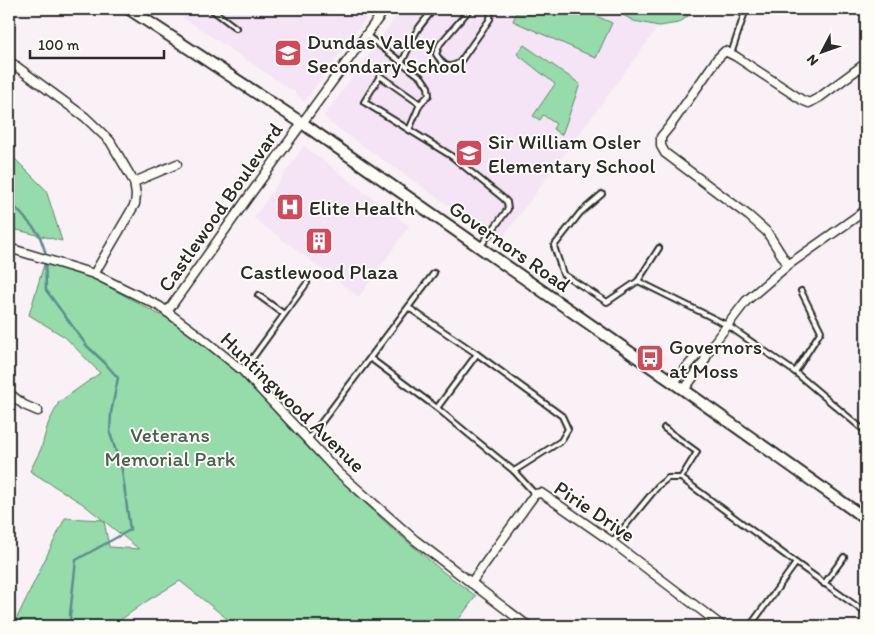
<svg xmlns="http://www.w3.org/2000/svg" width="875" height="635" viewBox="0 0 875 635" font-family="Itim,sans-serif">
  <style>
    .built { fill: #f4e4f5 }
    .green { fill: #95dcaa; stroke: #60846a; fill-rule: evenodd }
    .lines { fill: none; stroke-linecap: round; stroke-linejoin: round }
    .stream { stroke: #5c8d90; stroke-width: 2.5 }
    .lane-casing { stroke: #2b2b2b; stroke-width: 8 }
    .street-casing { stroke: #2b2b2b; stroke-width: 11 }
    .secondary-casing { stroke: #2b2b2b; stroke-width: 14 }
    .lane { stroke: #fdfcf7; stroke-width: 4 }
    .street { stroke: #fdfcf7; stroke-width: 8 }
    .secondary { stroke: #fdfcf7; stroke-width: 10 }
    .labels { text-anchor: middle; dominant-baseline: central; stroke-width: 4; stroke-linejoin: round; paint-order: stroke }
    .poi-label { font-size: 21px; fill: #2b2b2b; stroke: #fdfcf7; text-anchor: start }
    .street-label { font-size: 21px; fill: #2b2b2b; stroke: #fdfcf7 }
    .park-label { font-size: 21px; fill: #4b6051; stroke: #fdfcf7 }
  </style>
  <rect width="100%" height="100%" fill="#f9f1f6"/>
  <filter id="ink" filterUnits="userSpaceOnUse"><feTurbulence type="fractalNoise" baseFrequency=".02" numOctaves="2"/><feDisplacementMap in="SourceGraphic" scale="10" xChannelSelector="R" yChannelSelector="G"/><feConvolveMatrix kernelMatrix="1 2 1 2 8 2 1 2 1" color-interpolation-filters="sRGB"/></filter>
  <g filter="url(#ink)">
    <g class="built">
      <polygon points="170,9 365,9 370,13 304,102 296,93"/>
      <polygon points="402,9 612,9 634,21 659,26 500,241 329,122 324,116"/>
      <polygon points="304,146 409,226 359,297 254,218"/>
    </g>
    <g class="green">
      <polygon points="518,9 581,9 612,23 596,58 513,21"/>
      <polygon points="612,9 697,9 679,23 659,26 634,21"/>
      <polygon points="524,45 580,84 563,132 561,135 553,129 556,124 543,115 540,120 533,116 555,84 517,54"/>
      <polygon points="9,153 46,190 62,241 9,228"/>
      <path d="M 45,261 L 91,277 L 158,314 L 164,316 L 199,340 L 239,374 L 310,450 L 348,487 L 394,530 L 442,571 L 476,596 L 454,626 L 236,626 L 180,581 L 147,601 L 112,626 L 13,626 L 65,518 L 103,520 L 83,504 L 30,471 L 41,449 L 48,424 L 59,402 L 100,373 L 65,337 L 29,315 ZM 104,521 L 139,549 L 109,547 Z"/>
    </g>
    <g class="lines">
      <polyline class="stream" points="9,200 39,234 45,251 46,290 87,346 104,362 118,378 111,413 110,433 122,470 130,530 76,560 70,615 71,626"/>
      <g class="lane-casing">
        <g id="lane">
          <polyline points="211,9 236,28"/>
          <path d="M 470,9 L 440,44 L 436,54 C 443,65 448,70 460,62 L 490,19 L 491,9"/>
          <polyline points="366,35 422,78 428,87 429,95 420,104 409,130"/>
          <polyline points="731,54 746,9"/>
          <path d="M 401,63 C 408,52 411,40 418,29 C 423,22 429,15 434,9"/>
          <polyline points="420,104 380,76 364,102 450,155 503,198 507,202 508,209 480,247"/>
          <polyline points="602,194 580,213 554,246 563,274 607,302 638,281 659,248"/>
          <polyline points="638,281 727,325 795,372 866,432"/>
          <polyline points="258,295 284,314"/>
          <polyline points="409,308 477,354 562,416 568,429 561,441 514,471"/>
          <polyline points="370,358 437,408 472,437 514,471 535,494"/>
          <polyline points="243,371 307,283"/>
          <polyline points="795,372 821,331 801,291"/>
          <polyline points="437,408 477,354"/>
          <polyline points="664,428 697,452 681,478"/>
          <polyline points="308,440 434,273"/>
          <polyline points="612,542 658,486 668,478 681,478 796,563 866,613"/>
          <polyline points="824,584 844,557"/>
          <polyline points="750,626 796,563"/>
        </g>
      </g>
      <g class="street-casing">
        <g id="street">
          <polyline points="9,61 85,117 110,141 134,182 136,195 135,204 94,274"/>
          <polyline points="134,182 177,164"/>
          <polyline points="9,248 94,274 159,306 197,334 243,371 308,440 338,472 415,540 528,626"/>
          <polyline points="788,265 767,232 749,216 665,153 661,146 661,137 670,126 717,59 725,51 735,56 802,100 809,103 820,97 866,63"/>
          <polyline points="167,312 247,199 385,9"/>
          <polyline points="674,382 698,354 710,348"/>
          <polyline points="684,390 704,362 710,348 746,301 788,265 866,210"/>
          <polyline points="9,393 24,405 38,411"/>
          <polyline points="471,583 535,494 541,493 556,503 612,542 722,626"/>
        </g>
      </g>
      <g class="secondary-casing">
        <polyline id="secondary" points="129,9 302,123 684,390 866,519"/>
      </g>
      <use href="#lane" class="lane"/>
      <use href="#street" class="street"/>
      <use href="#secondary" class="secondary"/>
    </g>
  </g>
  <defs>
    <g id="school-square" transform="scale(1.4375)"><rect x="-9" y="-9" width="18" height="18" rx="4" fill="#d1495b" stroke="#fdfcf7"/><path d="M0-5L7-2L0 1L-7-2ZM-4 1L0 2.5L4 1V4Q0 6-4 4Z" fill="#fff"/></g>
    <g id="hospital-square" transform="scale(1.4375)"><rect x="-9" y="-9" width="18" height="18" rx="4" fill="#d1495b" stroke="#fdfcf7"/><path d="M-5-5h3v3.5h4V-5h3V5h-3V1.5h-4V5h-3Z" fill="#fff"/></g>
    <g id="building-square" transform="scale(1.4375)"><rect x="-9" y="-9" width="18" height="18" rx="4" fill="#d1495b" stroke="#fdfcf7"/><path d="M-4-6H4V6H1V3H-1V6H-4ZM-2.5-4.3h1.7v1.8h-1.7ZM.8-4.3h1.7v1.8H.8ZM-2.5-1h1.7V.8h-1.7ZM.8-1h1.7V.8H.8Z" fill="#fff"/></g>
    <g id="bus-square" transform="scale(1.4375)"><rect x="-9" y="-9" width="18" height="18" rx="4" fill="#d1495b" stroke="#fdfcf7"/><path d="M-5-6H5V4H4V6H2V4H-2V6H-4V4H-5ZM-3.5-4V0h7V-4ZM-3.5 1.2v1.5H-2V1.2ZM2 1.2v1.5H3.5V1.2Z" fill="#fff"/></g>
  </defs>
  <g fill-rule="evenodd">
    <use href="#school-square" x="288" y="53"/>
    <use href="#school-square" x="469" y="153"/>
    <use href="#hospital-square" x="290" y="207"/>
    <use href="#building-square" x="319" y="241"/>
    <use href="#bus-square" x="650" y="358"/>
  </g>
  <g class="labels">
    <g class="poi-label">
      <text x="307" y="41">Dundas Valley<tspan x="307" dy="24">Secondary School</tspan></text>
      <text x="488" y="141">Sir William Osler<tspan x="488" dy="24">Elementary School</tspan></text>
      <text x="309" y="207">Elite Health</text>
      <text x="319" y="271" text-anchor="middle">Castlewood Plaza</text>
      <text x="669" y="346">Governors<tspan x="669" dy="24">at Moss</tspan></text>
    </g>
    <g class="street-label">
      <text transform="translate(220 207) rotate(-55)">Castlewood Boulevard</text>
      <text transform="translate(510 246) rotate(35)">Governors Road</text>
      <text transform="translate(293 402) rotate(44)">Huntingwood Avenue</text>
      <text transform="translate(595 511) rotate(34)">Pirie Drive</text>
    </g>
    <g class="park-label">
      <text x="170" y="434">Veterans<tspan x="170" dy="24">Memorial Park</tspan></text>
    </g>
  </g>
  <rect width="875" height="635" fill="none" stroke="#fdfcf7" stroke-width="30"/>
  <rect x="15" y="15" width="845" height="605" fill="none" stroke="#2b2b2b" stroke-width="2" filter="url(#ink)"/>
  <g transform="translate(822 52) rotate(229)" stroke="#fdfcf7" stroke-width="4" paint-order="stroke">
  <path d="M0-4L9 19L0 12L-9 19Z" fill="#2b2b2b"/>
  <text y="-8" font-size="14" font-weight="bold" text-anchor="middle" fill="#2b2b2b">N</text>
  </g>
  <path d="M30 50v8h134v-8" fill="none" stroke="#2b2b2b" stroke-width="2.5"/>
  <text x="38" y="50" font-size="15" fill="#2b2b2b" stroke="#fdfcf7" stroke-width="4" paint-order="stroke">100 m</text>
</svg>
